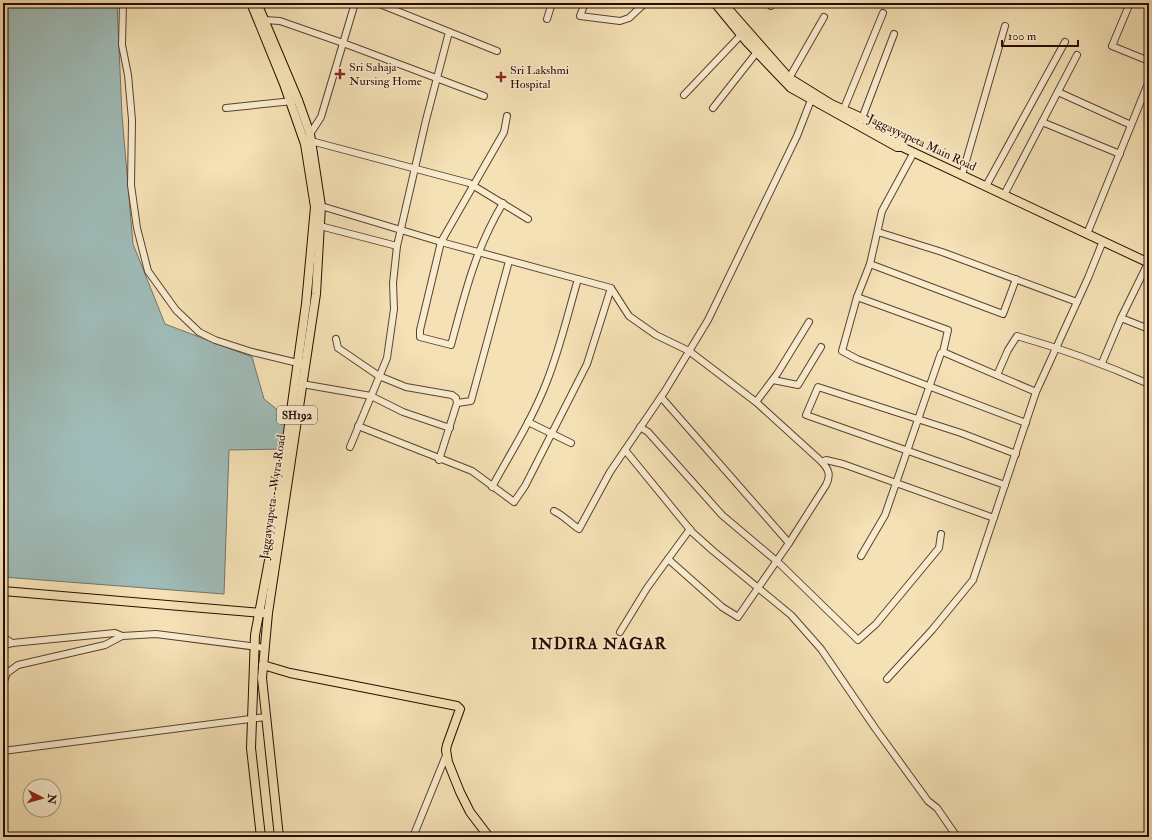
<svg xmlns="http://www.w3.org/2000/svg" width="1152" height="840" viewBox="0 0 1152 840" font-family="'IM FELL Double Pica',serif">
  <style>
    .water { fill: #9fbbb7; stroke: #71756e }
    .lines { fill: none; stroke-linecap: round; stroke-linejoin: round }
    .minor-casing { stroke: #5d402d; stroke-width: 8 }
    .major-casing { stroke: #2b0b00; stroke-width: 10 }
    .minor { stroke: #f8eccf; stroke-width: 6 }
    .major { stroke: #f4e1b5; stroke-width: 8 }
    .poi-dot { fill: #8f2418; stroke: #f8eccf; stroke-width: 1.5 }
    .labels { text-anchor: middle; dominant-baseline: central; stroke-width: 3; stroke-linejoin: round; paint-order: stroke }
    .shield { fill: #f8eccf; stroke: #684e3e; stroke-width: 1 }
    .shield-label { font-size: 11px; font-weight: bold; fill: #2b0b00 }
    .poi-label { font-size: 12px; fill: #2b0b00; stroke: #f8eccf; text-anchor: start }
    .street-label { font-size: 12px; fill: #2b0b00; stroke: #f8eccf }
    .district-label { font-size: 16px; font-weight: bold; letter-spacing: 1px; fill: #2b0b00; stroke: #f8eccf }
  </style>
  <rect width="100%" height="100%" fill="#f4e1b5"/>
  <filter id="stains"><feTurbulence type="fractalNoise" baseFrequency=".005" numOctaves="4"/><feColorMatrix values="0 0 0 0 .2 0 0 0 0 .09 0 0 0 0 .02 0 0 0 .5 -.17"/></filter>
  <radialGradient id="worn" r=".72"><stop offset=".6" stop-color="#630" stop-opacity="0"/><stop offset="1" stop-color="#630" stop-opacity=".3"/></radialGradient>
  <polygon class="water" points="3,3 117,3 122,115 133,244 165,324 252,357 264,399 290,420 285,449 229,450 224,594 3,577"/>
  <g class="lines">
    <g class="minor-casing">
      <g id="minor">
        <polyline points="123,3 122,45 128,75 132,120 131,185 137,228 148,271 176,310 199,332 215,340 252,352 302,364"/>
        <polyline points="377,3 497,51"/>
        <polyline points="585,3 580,16 620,21 629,18 645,3"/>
        <polyline points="1130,3 1112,46 1149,61"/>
        <polyline points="771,6 772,3"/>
        <polyline points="547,19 552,3"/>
        <polyline points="264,20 280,21 343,43 484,96"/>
        <polyline points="788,80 824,17"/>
        <polyline points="1058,92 1131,125"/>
        <polyline points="684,95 741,35"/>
        <polyline points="226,108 293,101"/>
        <polyline points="713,108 757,52"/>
        <polyline points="842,113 883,13"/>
        <polyline points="861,121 894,34"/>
        <polyline points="1042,122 1120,154"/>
        <polyline points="310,134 321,117 355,3"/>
        <polyline points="311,141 469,183 528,219"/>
        <polyline points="914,152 882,211 870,264 857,297 842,351 857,359 1026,423"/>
        <polyline points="962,175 1005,26"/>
        <polyline points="986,186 1065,42"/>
        <polyline points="1004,195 1077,55"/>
        <path d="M 503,203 C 475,250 465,293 451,345 L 420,337 L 420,330 L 441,242 L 504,132 L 507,116"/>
        <polyline points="321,206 441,242 611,288 629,316 656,335 689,351 756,402 822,462 826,460 843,464 994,518"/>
        <polyline points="320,226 397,246"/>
        <polyline points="878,232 942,252 1077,302"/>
        <polyline points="1087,234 1149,81"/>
        <polyline points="870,264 1003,314 1016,279"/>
        <polyline points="857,297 948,330 943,352 941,353 885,515 861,556"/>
        <polyline points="1121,318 1149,329"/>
        <polyline points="336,339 338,348 379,376 406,387 452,395 456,398 457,403 439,460"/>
        <polyline points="943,352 1036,392"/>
        <polyline points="1102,363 1121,318 1148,263"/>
        <path d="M 997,375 L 1008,350 L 1017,336 C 1063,349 1106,365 1149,384"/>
        <polyline points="773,380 798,385 821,347"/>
        <polyline points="302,384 371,396 403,412 450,428"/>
        <polyline points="661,397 789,543"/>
        <polyline points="756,402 777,374 809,322"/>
        <polyline points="457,403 471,401 509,261"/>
        <polyline points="528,422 571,443"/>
        <polyline points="358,426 472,471 514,502 525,486 587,364 611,288"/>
        <polyline points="640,427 648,432 722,515 780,564 858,640 876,624 939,548 941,534"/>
        <polyline points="350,447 387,358 394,309 393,283 397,246 426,120 449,32"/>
        <polyline points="625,450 692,532 712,550 791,615 821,649 875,728 928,801 937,808 957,837"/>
        <polyline points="1005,485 806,415 818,387 961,433 1016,454"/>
        <path d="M 492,487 C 511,452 533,418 547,381 C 560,348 568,313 578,279"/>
        <path d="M 554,511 C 563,515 570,523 579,529 L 610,472 L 665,391 L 708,320 L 797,136 L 811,100"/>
        <path d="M 690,529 L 668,559 L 722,607 L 738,617 L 789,543 L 826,485 C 831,475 829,470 822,462"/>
        <polyline points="620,632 647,588 668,559"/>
        <polyline points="3,637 12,643"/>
        <polyline points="3,646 12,643 115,633 122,636"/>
        <polyline points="887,679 932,630 973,580 1036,392 1088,278 1103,241"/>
        <polyline points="3,684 7,673 18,665 105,645 122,636 156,634 265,648"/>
        <polyline points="3,751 266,717"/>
        <polyline points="413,837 447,753"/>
      </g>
    </g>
    <g class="major-casing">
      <g id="major">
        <polyline points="251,3 284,84 305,144 315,207 306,304 273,539 255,635 251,748 261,837"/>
        <polyline points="257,3 298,100 310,134 321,206 316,294 268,613 262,678 279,837"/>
        <polyline points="715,3 747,42 791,88 897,147 902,147 1149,263"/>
        <polyline points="723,3 789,78 831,104 862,118 900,141 902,147"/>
        <polyline points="3,591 263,613"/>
        <polyline points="263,665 290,673 457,706 460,709 447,745 446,750 448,762 460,792 470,812 489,837"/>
      </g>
    </g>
    <use href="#minor" class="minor"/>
    <use href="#major" class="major"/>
  </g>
  <g class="poi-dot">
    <path d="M338 68h4v4h4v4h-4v4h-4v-4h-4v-4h4z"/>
    <path d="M499 71h4v4h4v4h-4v4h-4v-4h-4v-4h4z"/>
  </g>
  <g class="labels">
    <rect class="shield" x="277" y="406" width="40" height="18" rx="3"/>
    <g class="shield-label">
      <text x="297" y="415">SH192</text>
    </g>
    <g class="poi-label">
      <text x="349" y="67">Sri Sahaja<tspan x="349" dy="14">Nursing Home</tspan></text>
      <text x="510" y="70">Sri Lakshmi<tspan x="510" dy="14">Hospital</tspan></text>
    </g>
    <g class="street-label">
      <text transform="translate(922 143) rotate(25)">Jaggayyapeta Main Road</text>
      <text transform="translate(273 497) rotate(-82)">Jaggayyapeta - Wyra Road</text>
    </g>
    <g class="district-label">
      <text x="599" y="644">INDIRA NAGAR</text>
    </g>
  </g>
  <rect width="1152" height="840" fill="none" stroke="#f4e1b5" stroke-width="16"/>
  <rect x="4" y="4" width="1144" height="832" fill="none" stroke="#2b0b00" stroke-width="2"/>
  <rect x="8" y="8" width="1136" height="824" fill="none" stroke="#2b0b00"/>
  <g transform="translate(42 798) rotate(96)"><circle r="19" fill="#f8eccf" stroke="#a6927c"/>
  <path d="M0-3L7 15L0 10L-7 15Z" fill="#8f2418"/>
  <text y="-6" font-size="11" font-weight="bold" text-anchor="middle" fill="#2b0b00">N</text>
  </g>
  <path d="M1002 40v6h76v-6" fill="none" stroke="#2b0b00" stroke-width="2"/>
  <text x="1008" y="40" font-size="12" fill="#2b0b00" stroke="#f8eccf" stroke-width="3" paint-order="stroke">100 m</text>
  <rect width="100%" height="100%" filter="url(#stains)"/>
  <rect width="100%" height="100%" fill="url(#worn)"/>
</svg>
